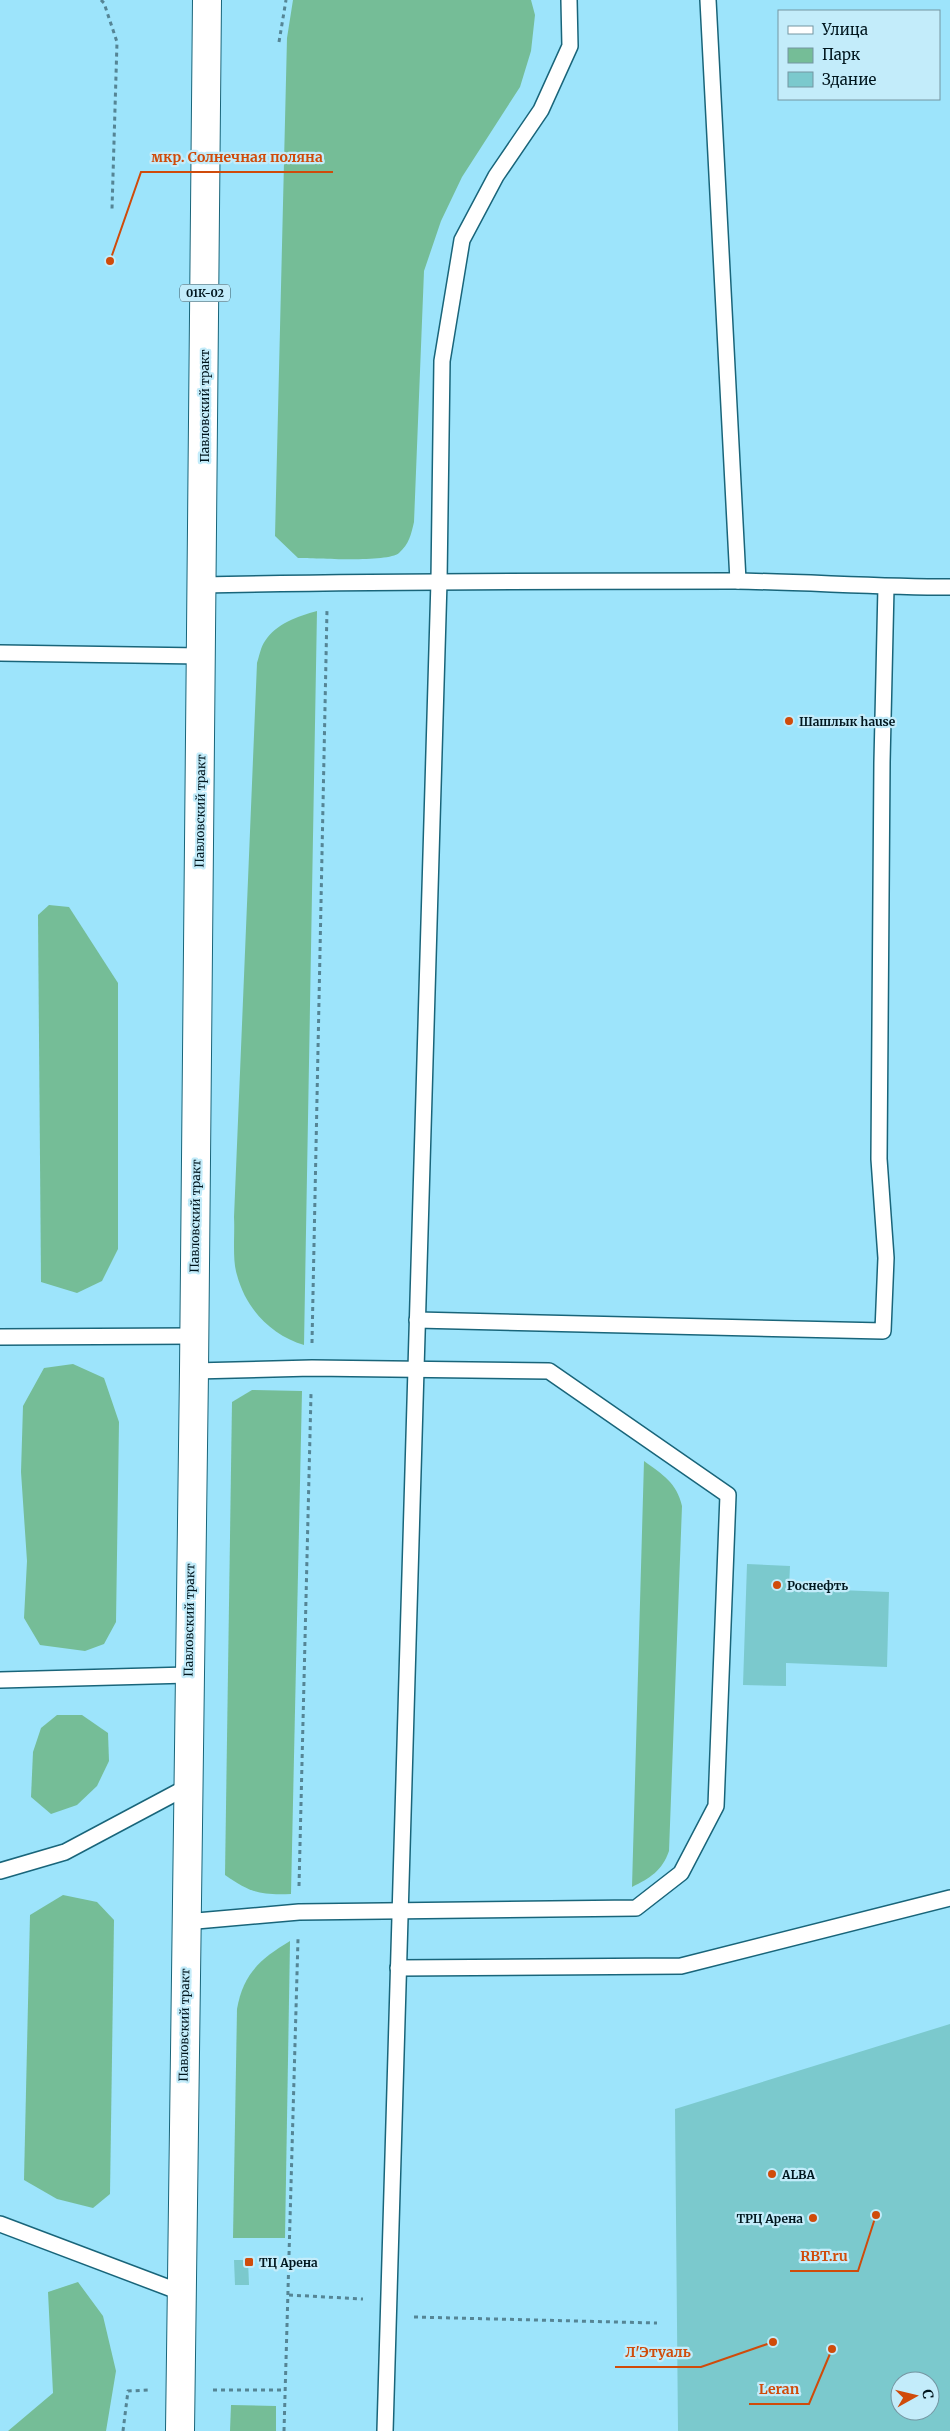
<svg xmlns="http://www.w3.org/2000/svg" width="950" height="2431" viewBox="0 0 950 2431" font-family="Merriweather,serif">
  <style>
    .green { fill: #75bd97 }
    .building { fill: #7bc9cd; fill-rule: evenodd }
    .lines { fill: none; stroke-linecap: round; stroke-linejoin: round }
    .service-casing { stroke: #19657a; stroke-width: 18 }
    .primary-casing { stroke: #19657a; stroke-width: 30 }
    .path { stroke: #558595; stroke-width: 3; stroke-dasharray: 4 4; stroke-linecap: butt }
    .service { stroke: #fff; stroke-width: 15 }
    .primary { stroke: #fff; stroke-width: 28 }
    .poi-dot { fill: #d04b0a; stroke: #c3ecfa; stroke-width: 2 }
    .labels { text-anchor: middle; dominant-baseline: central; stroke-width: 4.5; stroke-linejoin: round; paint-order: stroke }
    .shield { fill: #c3ecfa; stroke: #3a5660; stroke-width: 1 }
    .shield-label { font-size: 11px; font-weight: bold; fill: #00161e }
    .street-label { font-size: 12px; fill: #00161e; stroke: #c3ecfa }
    .poi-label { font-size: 12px; font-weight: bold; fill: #00161e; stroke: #c3ecfa; text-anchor: start }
    .leader { fill: none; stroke: #d04b0a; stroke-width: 2 }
    .callout-dot { fill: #d04b0a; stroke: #c3ecfa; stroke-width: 2 }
    .callout-label { font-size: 14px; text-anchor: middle; font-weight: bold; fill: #d04b0a; stroke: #c3ecfa; stroke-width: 4.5; stroke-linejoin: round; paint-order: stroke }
  </style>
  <rect width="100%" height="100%" fill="#9de4fb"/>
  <g class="green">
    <path d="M 293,0 L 531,0 L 535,15 L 531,51 L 520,87 L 462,177 L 441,221 L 424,271 L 414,522 C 411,535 409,544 399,553 C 387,563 316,558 298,558 L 275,536 L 287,38 Z"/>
    <path d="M 317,611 L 304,1345 C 271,1335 246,1309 237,1275 C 232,1260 235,1234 234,1217 L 257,663 C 259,657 261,646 265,641 C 276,624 298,616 317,611 Z"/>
    <polygon points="49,905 69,907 118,983 118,1249 102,1281 77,1293 41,1282 38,915"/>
    <polygon points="73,1364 104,1378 119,1422 116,1622 104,1644 85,1651 40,1645 24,1618 27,1561 21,1472 23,1406 44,1368"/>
    <path d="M 252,1390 L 302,1391 L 291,1894 C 260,1895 251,1893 225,1875 L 232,1402 Z"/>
    <path d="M 644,1461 C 662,1474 677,1483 682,1506 L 669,1851 C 662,1871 650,1878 632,1887 Z"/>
    <polygon points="57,1715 82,1715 108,1733 109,1761 97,1786 77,1805 51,1814 31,1797 33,1752 41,1728"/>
    <polygon points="63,1895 97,1902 114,1920 110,2194 93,2208 57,2199 24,2180 30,1915"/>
    <path d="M 290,1941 L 285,2238 L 233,2238 L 237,2009 C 243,1974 260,1959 290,1941 Z"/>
    <polygon points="78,2282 103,2316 116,2371 106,2431 8,2431 53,2393 48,2292"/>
    <polygon points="231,2405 276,2406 276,2431 230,2431"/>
  </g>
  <g class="building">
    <polygon points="747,1564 790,1566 789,1588 889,1592 887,1667 786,1663 786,1686 743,1685"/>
    <path d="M 950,2024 L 950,2431 L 678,2431 L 675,2109 ZM 900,2381 L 930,2381 L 930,2411 L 900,2411 Z"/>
    <polygon points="234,2260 248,2260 249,2285 235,2285"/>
  </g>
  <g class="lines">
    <g class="service-casing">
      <g id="service">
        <polyline points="708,0 738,581"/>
        <path d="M 202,585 C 380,581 557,581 735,581 C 807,582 878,587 950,587"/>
        <polyline points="0,653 201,656"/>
        <polyline points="417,1320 883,1331 886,1258 879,1159 882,762 886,587"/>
        <polyline points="0,1337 193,1336"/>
        <polyline points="0,1680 188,1675"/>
        <polyline points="0,1871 65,1852 187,1787"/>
        <polyline points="185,1922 299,1912 636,1908 681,1873 716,1806 728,1495 549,1371 312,1368 194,1371"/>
        <polyline points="398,1968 681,1966 950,1898"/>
        <polyline points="0,2224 180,2292"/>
        <polyline points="385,2431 439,581 442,361 462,240 496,176 541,110 570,46 569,0"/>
      </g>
    </g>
    <g class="primary-casing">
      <polyline id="primary" points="180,2431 194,1371 207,0"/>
    </g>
    <g class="path">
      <polyline points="101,0 104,3 117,42 112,209"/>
      <polyline points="279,42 286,0"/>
      <polyline points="312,1343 327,610"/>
      <polyline points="299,1886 311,1394"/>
      <polyline points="289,2295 363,2299"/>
      <polyline points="414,2317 657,2323"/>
      <polyline points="213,2390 285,2390"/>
      <polyline points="123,2431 128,2391 149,2390"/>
      <polyline points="284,2431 298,1939"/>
    </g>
    <use href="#service" class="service"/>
    <use href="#primary" class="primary"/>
  </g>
  <g class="poi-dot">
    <circle cx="789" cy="721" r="5"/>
    <circle cx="777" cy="1585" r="5"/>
    <circle cx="772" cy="2174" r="5"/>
    <circle cx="813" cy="2218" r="5"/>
    <rect x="244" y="2257" width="10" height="10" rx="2.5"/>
  </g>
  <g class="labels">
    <rect class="shield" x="180" y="284.5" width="50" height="17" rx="4"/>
    <g class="shield-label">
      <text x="205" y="293">01К-02</text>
    </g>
    <g class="street-label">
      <text transform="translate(204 406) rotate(-90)">Павловский тракт</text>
      <text transform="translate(200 811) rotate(-89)">Павловский тракт</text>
      <text transform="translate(195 1216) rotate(-89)">Павловский тракт</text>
      <text transform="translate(189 1620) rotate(-89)">Павловский тракт</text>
      <text transform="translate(184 2025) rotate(-89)">Павловский тракт</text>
    </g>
    <g class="poi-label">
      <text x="799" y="721">Шашлык hause</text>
      <text x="787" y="1585">Роснефть</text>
      <text x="782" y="2174">ALBA</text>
      <text x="803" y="2218" text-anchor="end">ТРЦ Арена</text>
      <text x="259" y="2262">ТЦ Арена</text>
    </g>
  </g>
  <path class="leader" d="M110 261L141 172H333M876 2215L858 2271H790M773 2342L701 2367H615M832 2349L809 2404H749"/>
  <g class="callout-dot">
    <circle cx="110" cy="261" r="5"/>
    <circle cx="876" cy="2215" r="5"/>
    <circle cx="773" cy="2342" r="5"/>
    <circle cx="832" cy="2349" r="5"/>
  </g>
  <g class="callout-label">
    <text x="237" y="162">мкр. Солнечная поляна</text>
    <text x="824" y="2261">RBT.ru</text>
    <text x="658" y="2357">Л'Этуаль</text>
    <text x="779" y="2394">Leran</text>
  </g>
  <rect x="778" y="10" width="162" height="90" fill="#c3ecfa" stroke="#7596a2"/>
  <rect x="788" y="26" width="25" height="8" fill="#ffffff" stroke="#7596a2"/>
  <text x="822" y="35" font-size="15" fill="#00161e">Улица</text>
  <rect x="788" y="48" width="25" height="15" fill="#75bd97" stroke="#7596a2"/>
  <text x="822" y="60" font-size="15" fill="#00161e">Парк</text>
  <rect x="788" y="72" width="25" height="15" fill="#7bc9cd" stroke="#7596a2"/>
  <text x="822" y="85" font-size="15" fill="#00161e">Здание</text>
  <g transform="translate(915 2396) rotate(82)"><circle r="24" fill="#c3ecfa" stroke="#7596a2"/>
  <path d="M0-4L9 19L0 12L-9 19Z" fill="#d04b0a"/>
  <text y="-8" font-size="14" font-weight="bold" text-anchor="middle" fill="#00161e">С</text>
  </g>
</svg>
